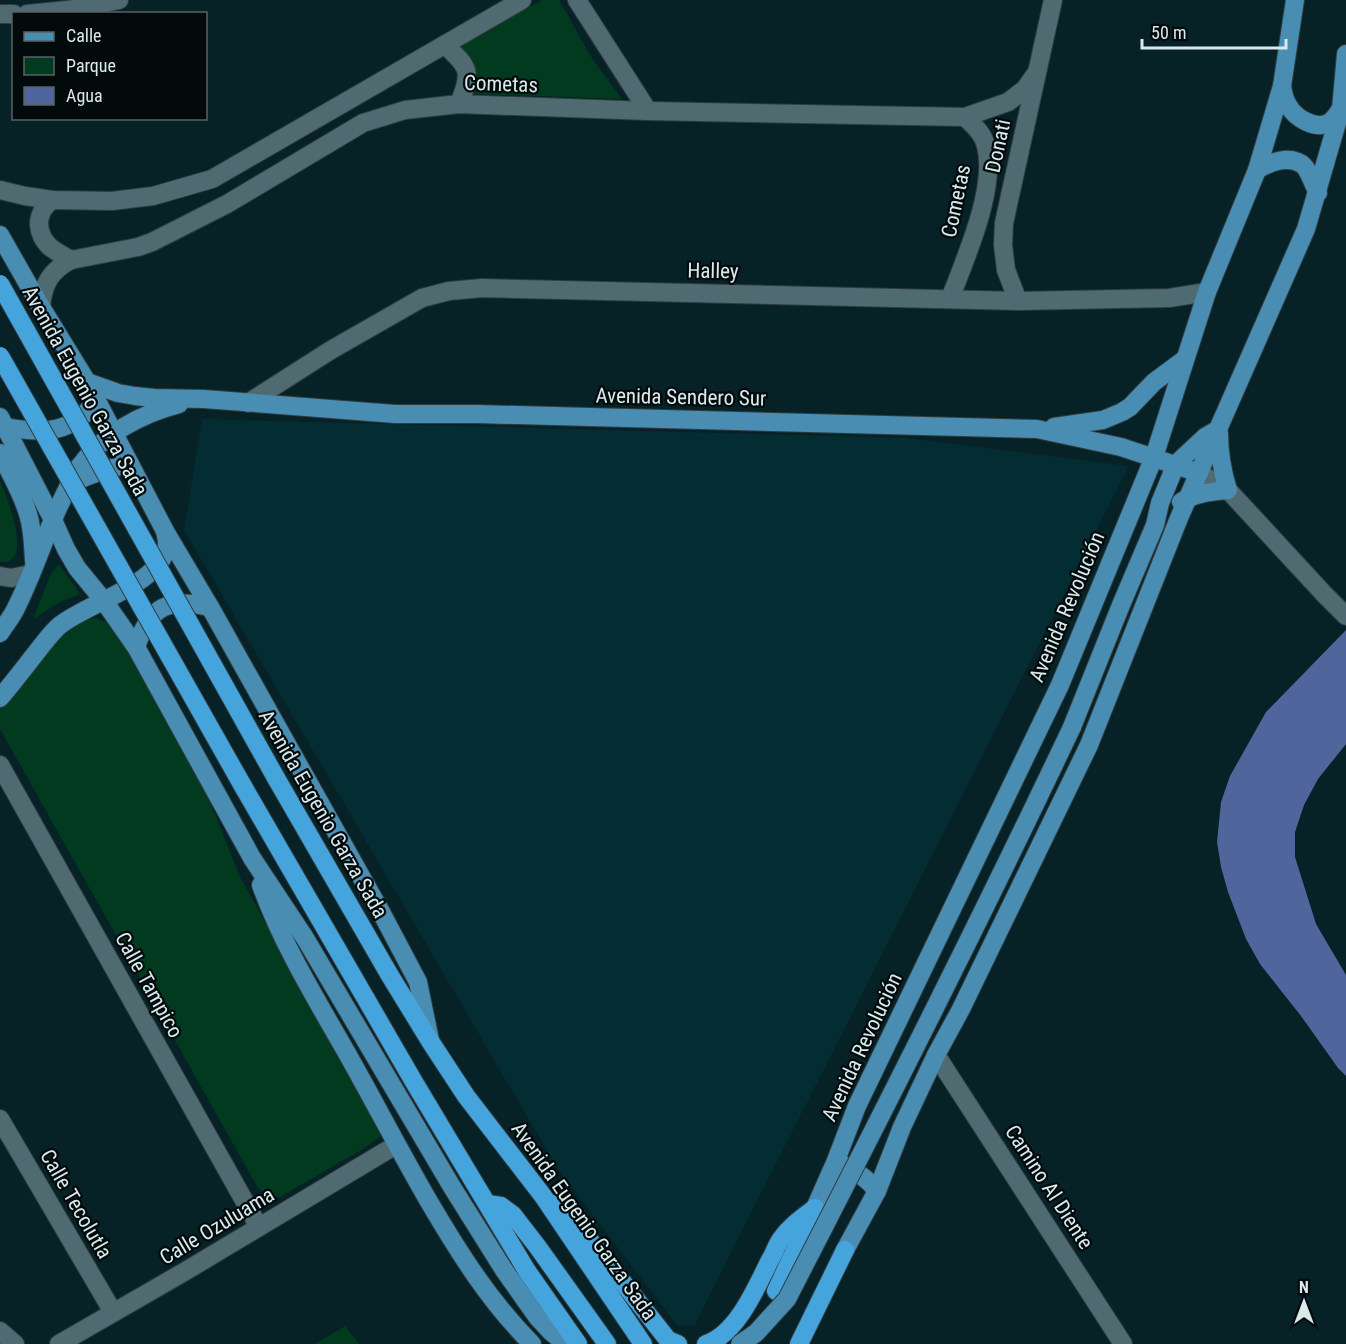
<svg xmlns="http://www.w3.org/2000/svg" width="1346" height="1344" viewBox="0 0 1346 1344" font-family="'Roboto Condensed',sans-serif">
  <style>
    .built { fill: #042c33 }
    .green { fill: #023a20 }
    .water { fill: #4f659c }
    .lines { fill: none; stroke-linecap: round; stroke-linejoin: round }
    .minor-casing { stroke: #303c3f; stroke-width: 20 }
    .major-casing { stroke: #303c3f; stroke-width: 20 }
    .highway-casing { stroke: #303c3f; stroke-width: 20 }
    .minor { stroke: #4f6b71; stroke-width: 18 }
    .major { stroke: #4a8db2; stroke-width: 18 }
    .highway { stroke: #46a4dd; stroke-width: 18 }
    .major-bridge-casing { stroke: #303c3f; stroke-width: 20; stroke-linecap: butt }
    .highway-bridge-casing { stroke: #303c3f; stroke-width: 20; stroke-linecap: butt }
    .major-bridge { stroke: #4a8db2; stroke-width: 18 }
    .highway-bridge { stroke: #46a4dd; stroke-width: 18 }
    .labels { text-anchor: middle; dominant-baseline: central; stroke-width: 4.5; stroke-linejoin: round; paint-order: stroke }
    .street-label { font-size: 21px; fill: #d9e9ec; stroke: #020a0c }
  </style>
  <rect width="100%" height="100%" fill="#062227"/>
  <polygon class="built" points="202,419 906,438 1129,466 694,1326 677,1325 559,1171 184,530"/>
  <g class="green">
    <path d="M 543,0 L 559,0 L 593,60 L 622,99 L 475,94 C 478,72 468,63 456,46 Z"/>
    <path d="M 0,481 C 7,496 23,539 15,555 C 13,558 10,560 8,562 L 0,562 Z"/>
    <polygon points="59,564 80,594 60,602 33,619 51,574"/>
    <polygon points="95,618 108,623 123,636 186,743 241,879 380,1127 380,1137 363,1149 280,1197 269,1196 258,1188 0,729 0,706 45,651 76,621"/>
    <polygon points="345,1326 359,1344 315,1344"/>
  </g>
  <polygon class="water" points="1346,630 1346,744 1318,779 1304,805 1295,832 1295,857 1316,924 1346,975 1346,1076 1338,1068 1301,1016 1260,964 1246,939 1228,892 1221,867 1217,842 1221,802 1230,776 1266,712"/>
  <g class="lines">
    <g class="minor-casing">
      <g id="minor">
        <polyline points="577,0 648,111"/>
        <polyline points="0,14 14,14"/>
        <polyline points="27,14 68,10 119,0"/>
        <path d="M 445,45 C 470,68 472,72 459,104"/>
        <polyline points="0,190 25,196 52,200 112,201 153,196 212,179 522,0"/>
        <path d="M 52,200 C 43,207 39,214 39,225 C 41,245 55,251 71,260"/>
        <path d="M 950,299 C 965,259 997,188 986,146 C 983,133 974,126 965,117"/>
        <polyline points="1018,301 1006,270 1003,245 1004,223 1053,0"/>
        <path d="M 41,307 C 43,284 50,271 71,260 L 138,247 L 152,242 L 227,204 L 363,123 L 405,110 L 459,104 L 648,111 L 965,117 L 1008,102 L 1025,89 L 1037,72"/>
        <polyline points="248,403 331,350 422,298 449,291 482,288 1018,301 1169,298 1207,292"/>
        <polyline points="1199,473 1228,490 1325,595 1346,616"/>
        <polyline points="0,576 11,578 31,574"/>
        <polyline points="0,765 259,1227"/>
        <polyline points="936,1055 1123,1344"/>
        <polyline points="0,1119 113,1312"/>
        <polyline points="0,1331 15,1344"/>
        <polyline points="59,1344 184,1272 396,1145"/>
      </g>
    </g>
    <g class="major-casing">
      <g id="major">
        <path d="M 1282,86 C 1283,92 1284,99 1288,105 C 1295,118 1316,131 1330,122 C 1334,119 1337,115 1340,110"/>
        <path d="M 1257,170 C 1270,162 1291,154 1304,166 C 1309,171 1314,186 1318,193"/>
        <polyline points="0,235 41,307 87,382 165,531 210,607 381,912 418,982 430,1040"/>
        <polyline points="87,382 118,393 135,396 154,398 204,399 395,414 477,414 1037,429 1121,447 1199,473"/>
        <polyline points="0,417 53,520 66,549 77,568 104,601 136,647 252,858 305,938 452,1187 504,1270 538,1318 551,1332 566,1344"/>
        <path d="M 6,427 C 41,434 74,434 96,400"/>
        <polyline points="1054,427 1103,420 1122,412 1130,407 1154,382 1185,359"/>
        <path d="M 0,453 C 10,473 22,493 28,514 C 33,529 33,546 34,561"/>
        <path d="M 69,484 C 89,475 108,468 130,464"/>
        <path d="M 1181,502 C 1195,493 1212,492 1228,490 C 1222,471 1219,453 1219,433"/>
        <path d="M 0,633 C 5,625 11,618 15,610 C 32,577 43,541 58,508 C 65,494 71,480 79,467 C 103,434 141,414 179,404"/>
        <path d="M 136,647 C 150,606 168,597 210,607"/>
        <path d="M 0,698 C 11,685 22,671 32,658 C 41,647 49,635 59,626 C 88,602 161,585 167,545 C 167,541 166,535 165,531"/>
        <polyline points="1072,727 1121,605 1155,525 1160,503 1176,464 1205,437 1217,430"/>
        <path d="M 261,885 C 283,947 321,1007 353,1064 C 378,1109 402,1155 428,1200 C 458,1251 489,1301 532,1344"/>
        <path d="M 841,1164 C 856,1171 867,1178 877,1191"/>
        <polyline points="815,1208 835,1163 857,1106 1060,685 1154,457 1207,292 1257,170 1282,86 1295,0"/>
        <polyline points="845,1250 877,1191 902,1127 936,1055 961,1009 1089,745 1179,518 1306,229 1341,109 1346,54"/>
      </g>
    </g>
    <g class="highway-casing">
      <g id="highway">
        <polyline points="276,778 389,974 430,1041 466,1096 543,1196 643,1344"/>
        <polyline points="244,788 414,1082 527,1271 578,1344"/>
        <polyline points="488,1204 501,1206 513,1215 537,1246 607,1344"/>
        <polyline points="553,1204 569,1214 668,1340 678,1344"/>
        <polyline points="776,1291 813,1212"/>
        <path d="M 706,1344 C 737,1334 756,1288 770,1260 C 774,1254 776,1246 781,1239 C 790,1226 803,1217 815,1208"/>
        <polyline points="799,1344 845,1250"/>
      </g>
    </g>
    <use href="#minor" class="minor"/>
    <use href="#major" class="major"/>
    <use href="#highway" class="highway"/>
    <g class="major-bridge-casing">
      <path id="major-bridge" d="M 740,1344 L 756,1333 L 787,1299 C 885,1109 981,919 1072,727"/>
    </g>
    <g class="highway-bridge-casing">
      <g id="highway-bridge">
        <polyline points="0,284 276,778"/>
        <polyline points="0,356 244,788"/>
      </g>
    </g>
    <use href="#major-bridge" class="major-bridge"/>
    <use href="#highway-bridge" class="highway-bridge"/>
  </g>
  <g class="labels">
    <g class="street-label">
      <text transform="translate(501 84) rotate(2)">Cometas</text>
      <text transform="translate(998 146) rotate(-78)">Donati</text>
      <text transform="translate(956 201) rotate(-78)">Cometas</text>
      <text transform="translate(713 271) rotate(1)">Halley</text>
      <text transform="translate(85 391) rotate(61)">Avenida Eugenio Garza Sada</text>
      <text transform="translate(681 397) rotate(1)">Avenida Sendero Sur</text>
      <text transform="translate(1067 607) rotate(-67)">Avenida Revolución</text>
      <text transform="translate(323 814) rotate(60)">Avenida Eugenio Garza Sada</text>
      <text transform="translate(149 985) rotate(61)">Calle Tampico</text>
      <text transform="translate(862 1047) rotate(-65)">Avenida Revolución</text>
      <text transform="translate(1049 1187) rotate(57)">Camino Al Diente</text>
      <text transform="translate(76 1204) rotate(60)">Calle Tecolutla</text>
      <text transform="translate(584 1221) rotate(55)">Avenida Eugenio Garza Sada</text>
      <text transform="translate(217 1226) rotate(-31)">Calle Ozuluama</text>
    </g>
  </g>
  <rect x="12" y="12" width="195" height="108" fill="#020a0c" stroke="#586366" stroke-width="1.5"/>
  <rect x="24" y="32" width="30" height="9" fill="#4a8db2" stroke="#586366" stroke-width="1.5"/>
  <text x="66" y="42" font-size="18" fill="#d9e9ec">Calle</text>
  <rect x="24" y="57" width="30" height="18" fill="#023a20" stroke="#586366" stroke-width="1.5"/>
  <text x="66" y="72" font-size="18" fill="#d9e9ec">Parque</text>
  <rect x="24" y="87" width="30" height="18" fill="#4f659c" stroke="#586366" stroke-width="1.5"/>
  <text x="66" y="102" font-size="18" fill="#d9e9ec">Agua</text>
  <g transform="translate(1304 1302)" stroke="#020a0c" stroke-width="4.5" paint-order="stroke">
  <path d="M0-4.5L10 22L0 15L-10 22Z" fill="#d9e9ec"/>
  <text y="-9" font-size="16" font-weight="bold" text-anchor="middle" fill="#d9e9ec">N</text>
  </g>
  <path d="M1142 39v9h144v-9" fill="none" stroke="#d9e9ec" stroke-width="3"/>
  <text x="1151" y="39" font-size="18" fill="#d9e9ec" stroke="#020a0c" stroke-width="4.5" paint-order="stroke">50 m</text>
</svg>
